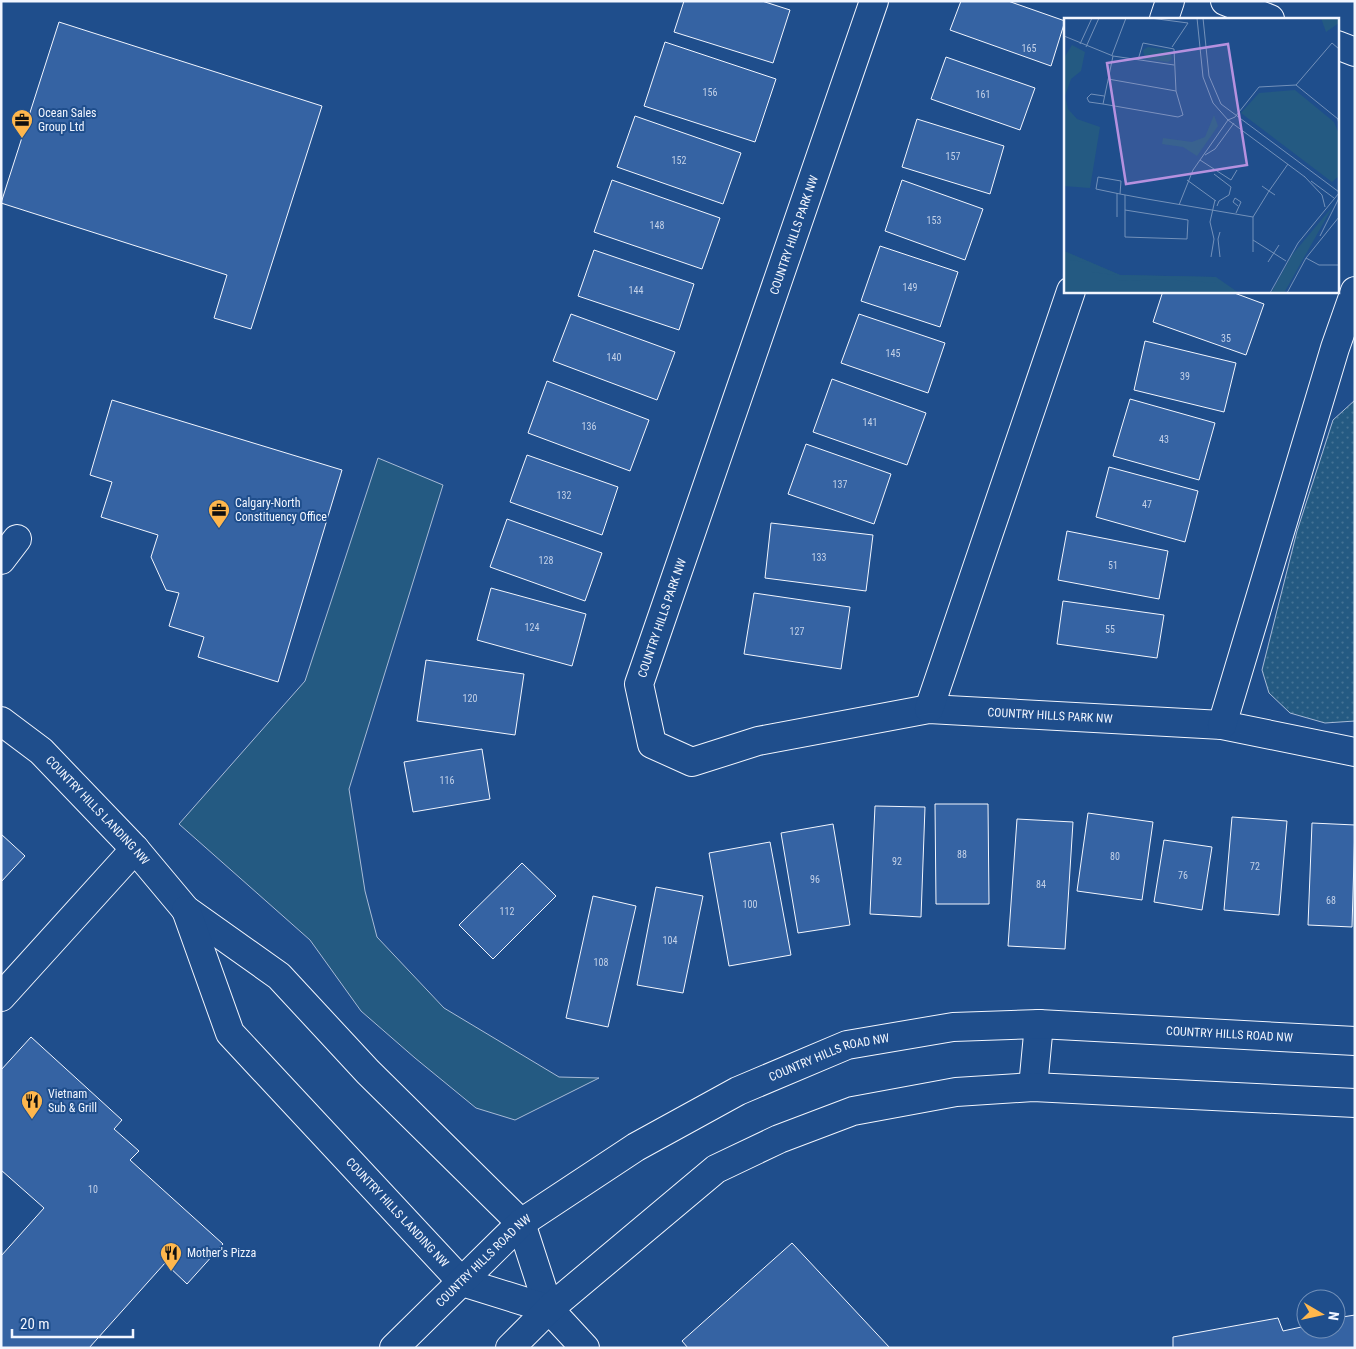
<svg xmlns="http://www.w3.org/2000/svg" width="1356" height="1349" viewBox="0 0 1356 1349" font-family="'Roboto Condensed',sans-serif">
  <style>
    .grass { fill: #245a82; stroke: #a8bbd7 }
    .park { fill: url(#park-dots); stroke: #a8bbd7 }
    .building { fill: #3563a3; stroke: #f2f6ff }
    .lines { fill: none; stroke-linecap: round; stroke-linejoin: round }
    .minor-casing { stroke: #f2f6ff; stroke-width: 30 }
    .minor { stroke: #1f4e8c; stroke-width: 28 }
    .labels { text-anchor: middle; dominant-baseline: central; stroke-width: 4; stroke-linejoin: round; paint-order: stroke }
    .number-label { font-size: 10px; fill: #c3d1e8 }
    .poi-label { font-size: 12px; fill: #f2f6ff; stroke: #1f4e8c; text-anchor: start }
    .street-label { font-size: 12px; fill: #f2f6ff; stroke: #1f4e8c }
    .inset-road { fill: none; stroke: #7391ba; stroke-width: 1 }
    .view { fill: #b691df; fill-opacity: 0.15; stroke: #b691df; stroke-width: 2.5 }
    .inset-edge { fill: none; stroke: #f2f6ff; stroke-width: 2.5 }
  </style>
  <defs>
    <pattern id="park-dots" width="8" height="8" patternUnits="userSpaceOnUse" patternTransform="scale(1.25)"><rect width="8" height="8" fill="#245a82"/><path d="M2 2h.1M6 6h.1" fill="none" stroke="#447295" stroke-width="1.8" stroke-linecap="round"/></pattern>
  </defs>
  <rect width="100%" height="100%" fill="#1f4e8c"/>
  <polygon class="grass" points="378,458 443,485 349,789 365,891 377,937 444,1008 559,1077 599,1078 515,1120 476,1108 415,1058 361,1011 310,940 179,824 305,681"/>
  <polygon class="park" points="1355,400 1355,721 1325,723 1290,713 1269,693 1262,670 1297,531 1333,420"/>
  <g class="building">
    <polygon points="684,1 762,1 790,10 773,63 674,32"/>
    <polygon points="961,1 1008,1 1065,21 1051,66 950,30"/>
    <polygon points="59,22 322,106 251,329 214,318 227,275 1,203"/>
    <polygon points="665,42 776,79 755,142 644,106"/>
    <polygon points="946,57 1035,88 1020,130 931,99"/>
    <polygon points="635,116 741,153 723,204 617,167"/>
    <polygon points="917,119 1004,146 990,194 902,167"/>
    <polygon points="612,180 720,218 702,269 594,232"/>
    <polygon points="902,180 983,209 965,260 885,231"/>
    <polygon points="880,246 958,272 940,327 861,301"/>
    <polygon points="594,250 694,284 679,330 578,296"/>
    <polygon points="1163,291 1229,291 1264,304 1246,355 1153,322"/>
    <polygon points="571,314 675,352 657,400 553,361"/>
    <polygon points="859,314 945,343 928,393 841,363"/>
    <polygon points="1145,341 1236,363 1224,412 1134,390"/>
    <polygon points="832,379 926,413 907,465 813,432"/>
    <polygon points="547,381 649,420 630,471 528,433"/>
    <polygon points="1130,399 1215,423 1199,480 1113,456"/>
    <polygon points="112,400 342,470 278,682 198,657 204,637 169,626 179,593 166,590 151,557 158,535 101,517 112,482 90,475"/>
    <polygon points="806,444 891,474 874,524 788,494"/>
    <polygon points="527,455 618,487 602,535 510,502"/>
    <polygon points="1109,467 1198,491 1185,542 1096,517"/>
    <polygon points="507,519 602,553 585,601 490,567"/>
    <polygon points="771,523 873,535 866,591 765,578"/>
    <polygon points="1067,531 1168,551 1159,599 1058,580"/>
    <polygon points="491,588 586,614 572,666 477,640"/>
    <polygon points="754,593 850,607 841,669 744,654"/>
    <polygon points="1063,601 1164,615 1157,658 1057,644"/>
    <polygon points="426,660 524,674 515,735 417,721"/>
    <polygon points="482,749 490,799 413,812 404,762"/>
    <polygon points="935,804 988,804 989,904 936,904"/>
    <polygon points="875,806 925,807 921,917 870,914"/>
    <polygon points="1088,813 1153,822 1142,900 1077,891"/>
    <polygon points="1232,817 1287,821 1279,915 1224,910"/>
    <polygon points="1017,819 1073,822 1065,949 1008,946"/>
    <polygon points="1312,823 1355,825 1352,927 1308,925"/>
    <polygon points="833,824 850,925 798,933 781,833"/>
    <polygon points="1,834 25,856 1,882"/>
    <polygon points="1164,840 1212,847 1202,910 1154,902"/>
    <polygon points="770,842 791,955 729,966 709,853"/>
    <polygon points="522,863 556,896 493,959 459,925"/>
    <polygon points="656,887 703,896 683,993 637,985"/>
    <polygon points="593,896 636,906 608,1027 566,1018"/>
    <polygon points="31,1037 122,1120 114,1129 139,1151 130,1160 223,1244 187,1284 165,1263 89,1348 1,1348 1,1256 44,1208 1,1170 1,1070"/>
    <polygon points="792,1243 890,1348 688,1348 682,1341"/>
    <polygon points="1355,1315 1355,1348 1173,1348 1173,1337 1278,1318 1283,1331 1306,1326 1306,1329 1336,1329 1336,1318"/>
  </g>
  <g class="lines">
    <g class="minor-casing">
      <g id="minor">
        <path id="s1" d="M 874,1 L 639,684 L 652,744 L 692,762 L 758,741 L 929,709 L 1222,725 L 1355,752"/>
        <polyline points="1225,1 1270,19"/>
        <polyline points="1164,19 1170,1"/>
        <polyline points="1337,45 1355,52"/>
        <polyline points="1,560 17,539"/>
        <polyline points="929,709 1071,291"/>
        <path id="s2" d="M 1,721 L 41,751 L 135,849 L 186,910 L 279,976 L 368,1072 L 521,1223 L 549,1309 L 585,1348"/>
        <polyline points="1222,725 1335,348 1355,291"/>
        <path id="s3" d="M 186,910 L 230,1033 L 462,1282 L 549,1309"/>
        <polyline points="1,997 135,849"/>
        <polyline points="1033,1087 1039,1024"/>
        <path id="s4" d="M 394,1348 L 521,1223 L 636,1147 L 738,1091 L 847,1045 L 953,1027 L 1039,1024 L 1355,1041"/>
        <polyline points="510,1348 549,1309 716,1169 779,1139 853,1111 956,1092 1033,1087 1355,1103"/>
      </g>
    </g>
    <use href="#minor" class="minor"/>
  </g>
  <defs>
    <g id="office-pin" transform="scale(1.125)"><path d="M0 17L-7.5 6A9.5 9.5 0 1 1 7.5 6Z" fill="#ffb74d" stroke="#1f4e8c"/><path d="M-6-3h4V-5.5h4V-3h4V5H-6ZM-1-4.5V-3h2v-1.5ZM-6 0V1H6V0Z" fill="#111"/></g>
    <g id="restaurant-pin" transform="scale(1.125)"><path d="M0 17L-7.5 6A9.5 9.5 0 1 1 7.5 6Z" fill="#ffb74d" stroke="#1f4e8c"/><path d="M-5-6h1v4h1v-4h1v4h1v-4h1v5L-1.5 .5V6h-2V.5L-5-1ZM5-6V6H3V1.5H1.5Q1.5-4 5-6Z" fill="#111"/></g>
  </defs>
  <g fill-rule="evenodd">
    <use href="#office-pin" x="22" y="120"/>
    <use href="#office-pin" x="219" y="510"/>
    <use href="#restaurant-pin" x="32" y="1101"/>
    <use href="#restaurant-pin" x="171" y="1253"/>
  </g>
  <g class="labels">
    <g class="number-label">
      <text x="1029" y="48">165</text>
      <text x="710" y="92">156</text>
      <text x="983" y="94">161</text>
      <text x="953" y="156">157</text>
      <text x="679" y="160">152</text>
      <text x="934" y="220">153</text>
      <text x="657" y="225">148</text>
      <text x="910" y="287">149</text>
      <text x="636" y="290">144</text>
      <text x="1226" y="338">35</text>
      <text x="893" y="353">145</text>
      <text x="614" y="357">140</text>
      <text x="1185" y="376">39</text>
      <text x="870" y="422">141</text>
      <text x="589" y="426">136</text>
      <text x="1164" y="439">43</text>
      <text x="840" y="484">137</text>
      <text x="564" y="495">132</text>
      <text x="1147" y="504">47</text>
      <text x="819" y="557">133</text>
      <text x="546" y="560">128</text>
      <text x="1113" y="565">51</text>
      <text x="532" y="627">124</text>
      <text x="1110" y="629">55</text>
      <text x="797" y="631">127</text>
      <text x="470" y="698">120</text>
      <text x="447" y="780">116</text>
      <text x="962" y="854">88</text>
      <text x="1115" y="856">80</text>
      <text x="897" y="861">92</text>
      <text x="1255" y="866">72</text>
      <text x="1183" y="875">76</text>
      <text x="815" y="879">96</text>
      <text x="1041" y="884">84</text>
      <text x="1331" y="900">68</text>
      <text x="750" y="904">100</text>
      <text x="507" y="911">112</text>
      <text x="670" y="940">104</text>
      <text x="601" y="962">108</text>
      <text x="93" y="1189">10</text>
    </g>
    <g class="poi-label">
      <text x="38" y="113">Ocean Sales<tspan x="38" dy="14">Group Ltd</tspan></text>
      <text x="235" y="503">Calgary-North<tspan x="235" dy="14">Constituency Office</tspan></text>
      <text x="48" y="1094">Vietnam<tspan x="48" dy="14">Sub &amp; Grill</tspan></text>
      <text x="187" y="1253">Mother's Pizza</text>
    </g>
    <g class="street-label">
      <text transform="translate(794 235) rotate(-71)">COUNTRY HILLS PARK NW</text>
      <text transform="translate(662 618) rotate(-71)">COUNTRY HILLS PARK NW</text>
      <text stroke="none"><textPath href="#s1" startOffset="1192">COUNTRY HILLS PARK NW</textPath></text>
      <text stroke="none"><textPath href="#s2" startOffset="132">COUNTRY HILLS LANDING NW</textPath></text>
      <text stroke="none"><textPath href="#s4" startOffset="935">COUNTRY HILLS ROAD NW</textPath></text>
      <text stroke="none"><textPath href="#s4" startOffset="530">COUNTRY HILLS ROAD NW</textPath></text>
      <text stroke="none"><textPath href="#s3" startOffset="376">COUNTRY HILLS LANDING NW</textPath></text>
      <text stroke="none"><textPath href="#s4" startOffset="125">COUNTRY HILLS ROAD NW</textPath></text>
    </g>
  </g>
  <g transform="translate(1064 18)">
    <rect width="275" height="275" fill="#1f4e8c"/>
    <path d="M 231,72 L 270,104 L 275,116 L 275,158 L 268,164 L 177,95 L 195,75 ZM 150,97 L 154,108 L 133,138 L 119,129 L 98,126 L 99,120 L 128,124 L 141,119 ZM 269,188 L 220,275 L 207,275 L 228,237 ZM 0,233 L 56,257 L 152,259 L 175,275 L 0,275 Z" fill="#245a82"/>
    <path d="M 0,233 L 56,257 L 152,259 L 152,265 L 100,261 L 54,263 L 51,257 L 28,254 L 22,244 L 6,242 L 0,239 Z" fill="#245a82"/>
    <path d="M 257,0 L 275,0 L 275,5 L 262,14 ZM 8,27 L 21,34 L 17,53 L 7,61 L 1,78 L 4,91 L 13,101 L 36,109 L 26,170 L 0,168 L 0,40 ZM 84,29 L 106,32 L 108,41 L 104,44 L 81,41 L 79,32 Z" fill="#245a82"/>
    <path class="inset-road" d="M 86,0 L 124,5 L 108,29M 133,0 L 139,59 L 149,85 L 164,102 L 241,159M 139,0 L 145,58 L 157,86 L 275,174M 0,18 L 49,38 L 110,47M 16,26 L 28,0M 22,29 L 35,0M 48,37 L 62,0M 49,38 L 39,86 L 114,99 L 119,97 L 112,73 L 110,31 L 79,25 L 74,42M 44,61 L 112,73M 232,67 L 274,101 L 275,107M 39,86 L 25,84 L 23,80 L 27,76 L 40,78M 141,137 L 151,131 L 170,105M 136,142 L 167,162 L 173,152M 150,156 L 167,169 L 165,177 L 155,183 L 153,188M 240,158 L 258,177 L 261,189M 123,162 L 152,183M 247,163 L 270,180M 53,175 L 53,199M 56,176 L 57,163 L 34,159 L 32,171 L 56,176 L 83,181 L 189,199M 61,177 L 61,219 L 123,221 L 124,202 L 61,192M 211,177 L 205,173 L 224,146M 115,187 L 129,152 L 164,102 L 171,99 L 195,69 L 232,67 L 268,25 L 275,31M 172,195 L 177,184 L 171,180 L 169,184 L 174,188M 256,218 L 275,180M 189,222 L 222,243M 189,234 L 189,199 L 205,173 L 198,168M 147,239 L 150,221 L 146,204 L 151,182M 156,239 L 154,221 L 156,214M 242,240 L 255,247 L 275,247M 204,244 L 215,227M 206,275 L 234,225 L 275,175M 223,275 L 242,240 L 275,199"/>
    <path class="view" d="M 164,26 L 183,147 L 62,166 L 43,45 Z"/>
    <rect width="275" height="275" class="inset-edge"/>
  </g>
  <rect width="1356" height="1349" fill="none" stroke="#f2f6ff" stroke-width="5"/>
  <g transform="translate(1321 1314) rotate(99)"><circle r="24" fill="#1f4e8c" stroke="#7391ba"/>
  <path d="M0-4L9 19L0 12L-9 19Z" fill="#ffb74d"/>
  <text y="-8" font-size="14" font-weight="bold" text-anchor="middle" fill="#f2f6ff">N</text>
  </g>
  <path d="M12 1329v8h121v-8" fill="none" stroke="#f2f6ff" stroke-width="2.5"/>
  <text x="20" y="1329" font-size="15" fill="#f2f6ff" stroke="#1f4e8c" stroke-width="4" paint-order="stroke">20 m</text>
</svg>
